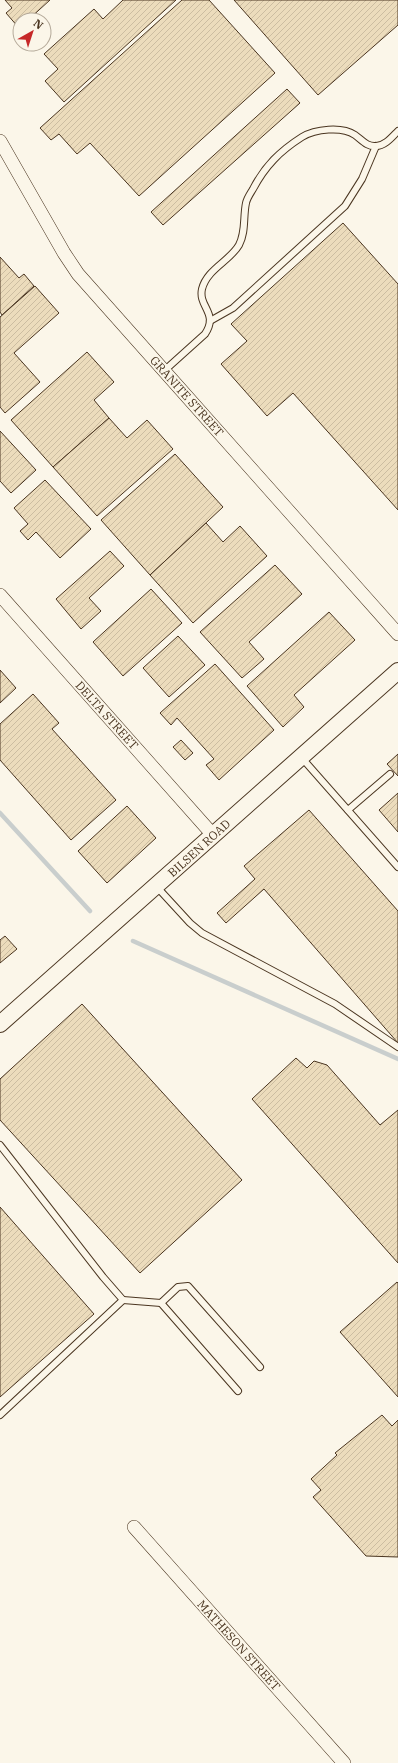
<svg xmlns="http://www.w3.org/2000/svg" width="398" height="1763" viewBox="0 0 398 1763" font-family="'IBM Plex Serif',serif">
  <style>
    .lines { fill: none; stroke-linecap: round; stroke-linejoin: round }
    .stream { stroke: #c9cecd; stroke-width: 4.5 }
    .building { fill: url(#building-hatch); stroke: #4a3520 }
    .service-casing { stroke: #4a3520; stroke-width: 8 }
    .minor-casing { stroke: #4a3520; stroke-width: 14 }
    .tertiary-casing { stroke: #4a3520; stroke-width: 18 }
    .service { stroke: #fbf6e9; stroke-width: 6 }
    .minor { stroke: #fbf6e9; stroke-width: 13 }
    .tertiary { stroke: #fbf6e9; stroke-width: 16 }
    .labels { text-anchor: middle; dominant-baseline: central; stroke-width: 3; stroke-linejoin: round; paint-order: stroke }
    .street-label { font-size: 12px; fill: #4a3520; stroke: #fbf6e9 }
  </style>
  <defs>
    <pattern id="building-hatch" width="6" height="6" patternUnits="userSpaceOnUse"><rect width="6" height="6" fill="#ecdcbc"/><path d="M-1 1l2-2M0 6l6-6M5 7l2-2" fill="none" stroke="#ccbda1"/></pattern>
  </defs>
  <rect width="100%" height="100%" fill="#fbf6e9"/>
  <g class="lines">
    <g class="stream">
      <polyline points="0,813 90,911"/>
      <polyline points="133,941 398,1059"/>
    </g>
  </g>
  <g class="building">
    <polygon points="5,0 50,0 28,20 20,20 19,28 6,13 12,8"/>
    <polygon points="123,0 176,0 64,102 45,81 58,69 44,54 94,9 103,19"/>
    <polygon points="182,0 209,0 275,73 139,196 90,143 77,154 59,134 51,140 40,128"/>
    <polygon points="234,0 398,0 398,25 318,95"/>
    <polygon points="287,89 300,103 163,225 151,212"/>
    <polygon points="343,223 398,284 398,510 293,393 267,416 221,364 247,341 231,324"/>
    <polygon points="0,257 19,278 24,274 34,286 2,315 0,312"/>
    <polygon points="35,286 59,313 14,353 40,382 5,413 0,407 0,317"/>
    <polygon points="87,352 114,382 94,400 109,418 53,467 11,420"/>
    <polygon points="109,418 127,438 147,420 173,449 97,516 53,467"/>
    <polygon points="0,431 36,470 11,493 0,481"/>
    <polygon points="175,454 223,507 150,575 101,520"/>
    <polygon points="45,480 91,529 60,558 36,532 28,540 20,531 28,524 14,508"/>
    <polygon points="206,523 223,542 240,526 267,556 193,623 150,575"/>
    <polygon points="110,551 124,566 89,598 101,611 81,629 56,599"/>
    <polygon points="275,565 302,594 249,642 264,659 242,678 200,632"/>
    <polygon points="151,589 182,623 123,676 93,642"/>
    <polygon points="329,612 355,640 294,695 304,707 283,727 247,686"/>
    <polygon points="178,636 205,665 169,697 143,668"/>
    <polygon points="215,664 274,730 219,780 206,765 214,759 177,718 171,725 160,713"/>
    <polygon points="0,670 16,688 0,703"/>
    <polygon points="33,694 59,723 52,729 116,800 71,840 0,760 0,724"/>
    <polygon points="181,740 193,753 185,760 173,747"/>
    <polygon points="398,754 398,776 387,764"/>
    <polygon points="398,793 398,832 379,810"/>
    <polygon points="127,806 156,838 107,883 78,851"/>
    <polygon points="309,810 398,911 398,1043 264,889 226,923 217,913 255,879 244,866"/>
    <polygon points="5,936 17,949 0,963 0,940"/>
    <polygon points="82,1004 242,1180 140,1273 0,1120 0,1079"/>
    <polygon points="296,1058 307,1068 314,1061 327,1065 380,1125 398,1110 398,1263 252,1099"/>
    <polygon points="0,1207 94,1314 0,1397"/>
    <polygon points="397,1282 398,1283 398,1397 340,1332"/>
    <polygon points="382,1415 392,1426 398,1420 398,1557 366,1556 313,1497 321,1490 311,1479 337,1455 335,1453"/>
  </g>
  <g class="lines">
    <g class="service-casing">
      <g id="service">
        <polyline points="210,321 233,308 345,206 362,179 376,146"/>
        <path d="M 165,370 L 205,334 C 219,313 198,307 202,289 C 207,269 230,261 239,245 C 246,232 243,217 246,203 C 247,198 250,194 253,189 C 265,166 280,151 302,137 C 315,129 342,126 355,135 C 362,140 367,147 376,146 C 385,146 392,137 398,131"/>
        <polyline points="301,757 398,867"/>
        <polyline points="348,810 390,774"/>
        <polyline points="156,886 190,923 202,933 335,1004 398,1047"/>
        <polyline points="0,1145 103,1277 123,1300 0,1415"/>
        <polyline points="123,1300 161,1303 178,1287 188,1286 260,1367"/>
        <polyline points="161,1303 238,1391"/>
      </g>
    </g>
    <g class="minor-casing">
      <g id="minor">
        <polyline points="0,141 64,253 78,274 398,634"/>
        <polyline points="0,595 213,835"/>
        <polyline points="134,1527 344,1763"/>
      </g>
    </g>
    <g class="tertiary-casing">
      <polyline id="tertiary" points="0,1024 398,671"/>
    </g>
    <use href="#service" class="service"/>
    <use href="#minor" class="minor"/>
    <use href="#tertiary" class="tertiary"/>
  </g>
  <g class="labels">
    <g class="street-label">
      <text transform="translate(187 396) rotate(48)">GRANITE STREET</text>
      <text transform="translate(107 715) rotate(48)">DELTA STREET</text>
      <text transform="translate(199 848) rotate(-42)">BILSEN ROAD</text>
      <text transform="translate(239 1645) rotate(48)">MATHESON STREET</text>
    </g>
  </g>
  <g transform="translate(32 32) rotate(39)"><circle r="19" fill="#fbf6e9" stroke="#b4a999"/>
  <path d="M0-3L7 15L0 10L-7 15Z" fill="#c62828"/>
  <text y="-6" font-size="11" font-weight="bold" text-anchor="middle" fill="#4a3520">N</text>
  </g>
</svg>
